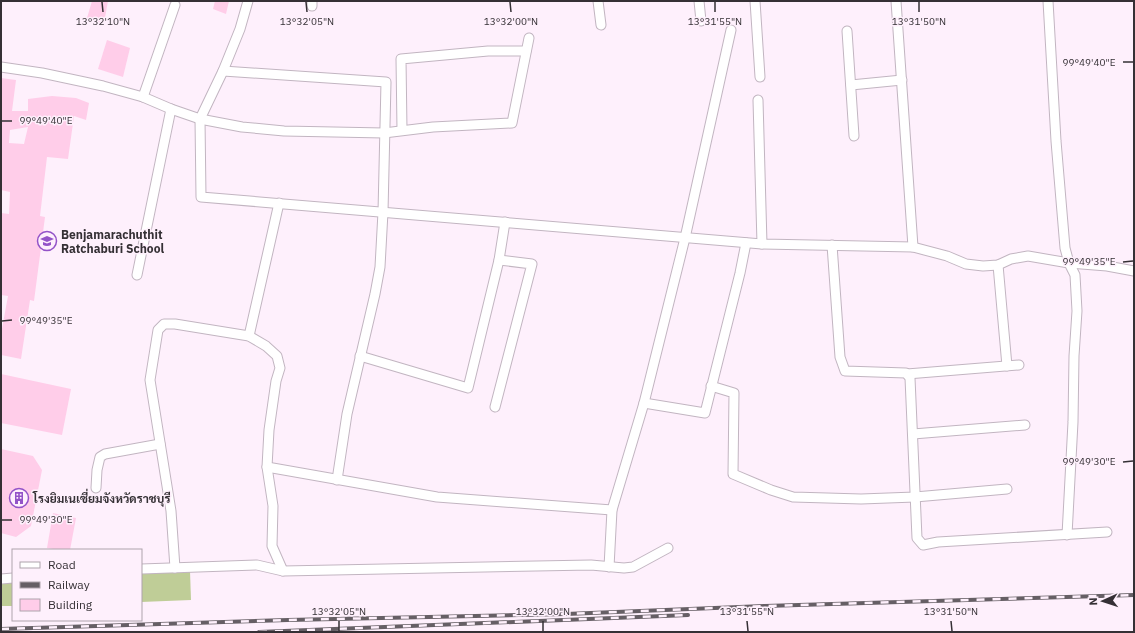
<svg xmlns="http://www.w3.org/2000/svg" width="1135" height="633" viewBox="0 0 1135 633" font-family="'IBM Plex Sans',Sarabun,sans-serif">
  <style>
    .green { fill: #bfcd97 }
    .building { fill: #ffcde9; fill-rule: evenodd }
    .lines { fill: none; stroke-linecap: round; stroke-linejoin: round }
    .minor-casing { stroke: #c2b5c1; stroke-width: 11 }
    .minor { stroke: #fff; stroke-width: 9 }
    .rail-casing { stroke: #665f65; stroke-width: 4 }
    .rail { stroke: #fef0fc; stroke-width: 2.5; stroke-dasharray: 8; stroke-linecap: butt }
    .ticks { fill: none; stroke: #353035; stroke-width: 1.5 }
    .labels { text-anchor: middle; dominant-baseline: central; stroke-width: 3; stroke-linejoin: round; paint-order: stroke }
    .poi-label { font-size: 12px; font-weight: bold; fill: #353035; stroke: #fef0fc; text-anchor: start }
    .ticks-label { font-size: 10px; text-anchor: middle; fill: #353035; stroke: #fef0fc; stroke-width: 3; stroke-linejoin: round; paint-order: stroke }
  </style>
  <rect width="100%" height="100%" fill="#fef0fc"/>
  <g class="green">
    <polygon points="190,571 191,600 141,602 141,573"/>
    <polygon points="13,581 13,606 1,606 1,582"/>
  </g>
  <g class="building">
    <polygon points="92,1 108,1 104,23 90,21 91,19 87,18"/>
    <polygon points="215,1 229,1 226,14 213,9"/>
    <polygon points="107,40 130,48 123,77 98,69"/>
    <path d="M 1,78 L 16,80 L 12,111 L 28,111 L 28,99 L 52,96 L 76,98 L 89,103 L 86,120 L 74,116 L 68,159 L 47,157 L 40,216 L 45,217 L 34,301 L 30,300 L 21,359 L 1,355 L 1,334 L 8,296 L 1,295 L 1,213 L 9,214 L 10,192 L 1,190 ZM 28,127 L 24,144 L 9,143 L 10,130 Z"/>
    <polygon points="1,374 71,389 62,435 1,423"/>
    <polygon points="1,449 33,456 42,470 31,526 16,537 1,533"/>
    <polygon points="53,513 76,518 70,550 59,550 47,548"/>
  </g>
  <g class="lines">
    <g class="minor-casing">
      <g id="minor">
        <polyline points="248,1 240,29 223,71 200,119 201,197 762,244 913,247 947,256 966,264 983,266 998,265 1011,259 1028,256 1069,263 1107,266 1134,271"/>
        <polyline points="598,1 601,25"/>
        <polyline points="699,1 701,21"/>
        <polyline points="755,1 760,77"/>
        <polyline points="896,1 913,247"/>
        <polyline points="1048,1 1056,141 1065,248 1069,263 1075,275 1077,311 1074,356 1073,422 1067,535"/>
        <polyline points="312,6 312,1"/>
        <polyline points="847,31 854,136"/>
        <polyline points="1,67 42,73 103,86 143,97 171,109 200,119 242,127 284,131 384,133 433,127 512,123 529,38"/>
        <polyline points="223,71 386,82 383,212 380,267 375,294 347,414 337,480"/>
        <polyline points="851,85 902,80"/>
        <polyline points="143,97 175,5"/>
        <polyline points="758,100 762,244"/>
        <polyline points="402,130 401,59 488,51 526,51"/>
        <polyline points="832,245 840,357 845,371 906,373 910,378 917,538 923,545 938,542 1107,532"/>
        <polyline points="998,265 1007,366"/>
        <polyline points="137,275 171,109"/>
        <polyline points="249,336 279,203"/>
        <polyline points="360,356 468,388 499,260 505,222"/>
        <polyline points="907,374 1019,365"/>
        <polyline points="711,386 734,393 733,474 771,490 793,497 861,499 915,497 1007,489"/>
        <polyline points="644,403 705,413 740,273 746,243"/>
        <polyline points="495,407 532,264 499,260"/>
        <polyline points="913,434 1025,425"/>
        <polyline points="267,467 437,497 612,510"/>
        <polyline points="96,488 97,470 100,457 105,454 160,444"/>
        <polyline points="609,567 612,510 644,403 685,238 731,30"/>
        <polyline points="175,568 171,511 150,380 158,330 164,324 175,324 249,336 266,346 277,356 280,368 276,381 269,430 267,467 273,506 272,546 283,571"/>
        <polyline points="141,569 257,565 283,571 591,565 624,568 633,567 668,548"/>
        <polyline points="1,579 13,578"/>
      </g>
    </g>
    <use href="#minor" class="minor"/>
    <g class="rail-casing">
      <g id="rail">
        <polyline points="1,629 288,620 566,614 765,606 1134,595"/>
        <polyline points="259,632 688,615"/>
      </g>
    </g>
    <use href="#rail" class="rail"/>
  </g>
  <path class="ticks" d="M 102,2 L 103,12M 306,2 L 307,12M 510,2 L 511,12M 715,2 L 715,12M 919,2 L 919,12M 1123,62 L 1133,62M 2,121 L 12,121M 1123,262 L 1133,261M 2,321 L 12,320M 1123,462 L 1133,461M 2,520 L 12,520M 339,621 L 339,631M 543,621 L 543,631M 747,621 L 748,631M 951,621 L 952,631"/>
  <defs>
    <g id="school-ring" transform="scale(1)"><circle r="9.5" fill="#fef0fc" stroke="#9353c8" stroke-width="1.5"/><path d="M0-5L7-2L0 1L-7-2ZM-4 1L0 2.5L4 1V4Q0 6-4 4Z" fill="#9353c8"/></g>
    <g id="building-ring" transform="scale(1)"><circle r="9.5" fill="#fef0fc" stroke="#9353c8" stroke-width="1.5"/><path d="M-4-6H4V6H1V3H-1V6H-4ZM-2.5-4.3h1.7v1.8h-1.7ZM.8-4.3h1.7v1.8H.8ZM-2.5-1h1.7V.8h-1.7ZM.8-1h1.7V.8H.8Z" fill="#9353c8"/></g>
  </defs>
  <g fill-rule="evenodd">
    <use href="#school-ring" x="47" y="241"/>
    <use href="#building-ring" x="19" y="498"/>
  </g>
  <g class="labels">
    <g class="poi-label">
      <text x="61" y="234">Benjamarachuthit<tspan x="61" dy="14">Ratchaburi School</tspan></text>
      <text x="33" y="498">โรงยิมเนเซี่ยมจังหวัดราชบุรี</text>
    </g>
  </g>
  <g class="ticks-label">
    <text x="103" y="25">13°32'10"N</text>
    <text x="307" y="25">13°32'05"N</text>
    <text x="511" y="25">13°32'00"N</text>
    <text x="715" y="25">13°31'55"N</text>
    <text x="919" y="25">13°31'50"N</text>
    <text x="1089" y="66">99°49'40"E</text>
    <text x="46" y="124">99°49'40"E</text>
    <text x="1089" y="265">99°49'35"E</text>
    <text x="46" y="324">99°49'35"E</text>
    <text x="1089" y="465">99°49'30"E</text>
    <text x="46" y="523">99°49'30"E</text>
    <text x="339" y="615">13°32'05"N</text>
    <text x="543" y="615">13°32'00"N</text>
    <text x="747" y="615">13°31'55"N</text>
    <text x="951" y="615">13°31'50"N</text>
  </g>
  <rect width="1135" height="633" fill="none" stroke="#353035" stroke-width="4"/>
  <rect x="12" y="549" width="130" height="72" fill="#fef0fc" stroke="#aea3ac"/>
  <rect x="20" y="562" width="20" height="6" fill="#ffffff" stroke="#aea3ac"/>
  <text x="48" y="569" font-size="12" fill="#353035">Road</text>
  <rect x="20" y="582" width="20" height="6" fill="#665f65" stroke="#aea3ac"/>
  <text x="48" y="589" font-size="12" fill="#353035">Railway</text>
  <rect x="20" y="599" width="20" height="12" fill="#ffcde9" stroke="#aea3ac"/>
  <text x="48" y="609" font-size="12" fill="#353035">Building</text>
  <g transform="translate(1103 601) rotate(267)" stroke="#fef0fc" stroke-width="3" paint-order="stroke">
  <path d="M0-3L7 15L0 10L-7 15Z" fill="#353035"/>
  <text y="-6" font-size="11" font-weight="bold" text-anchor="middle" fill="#353035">N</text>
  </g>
</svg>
